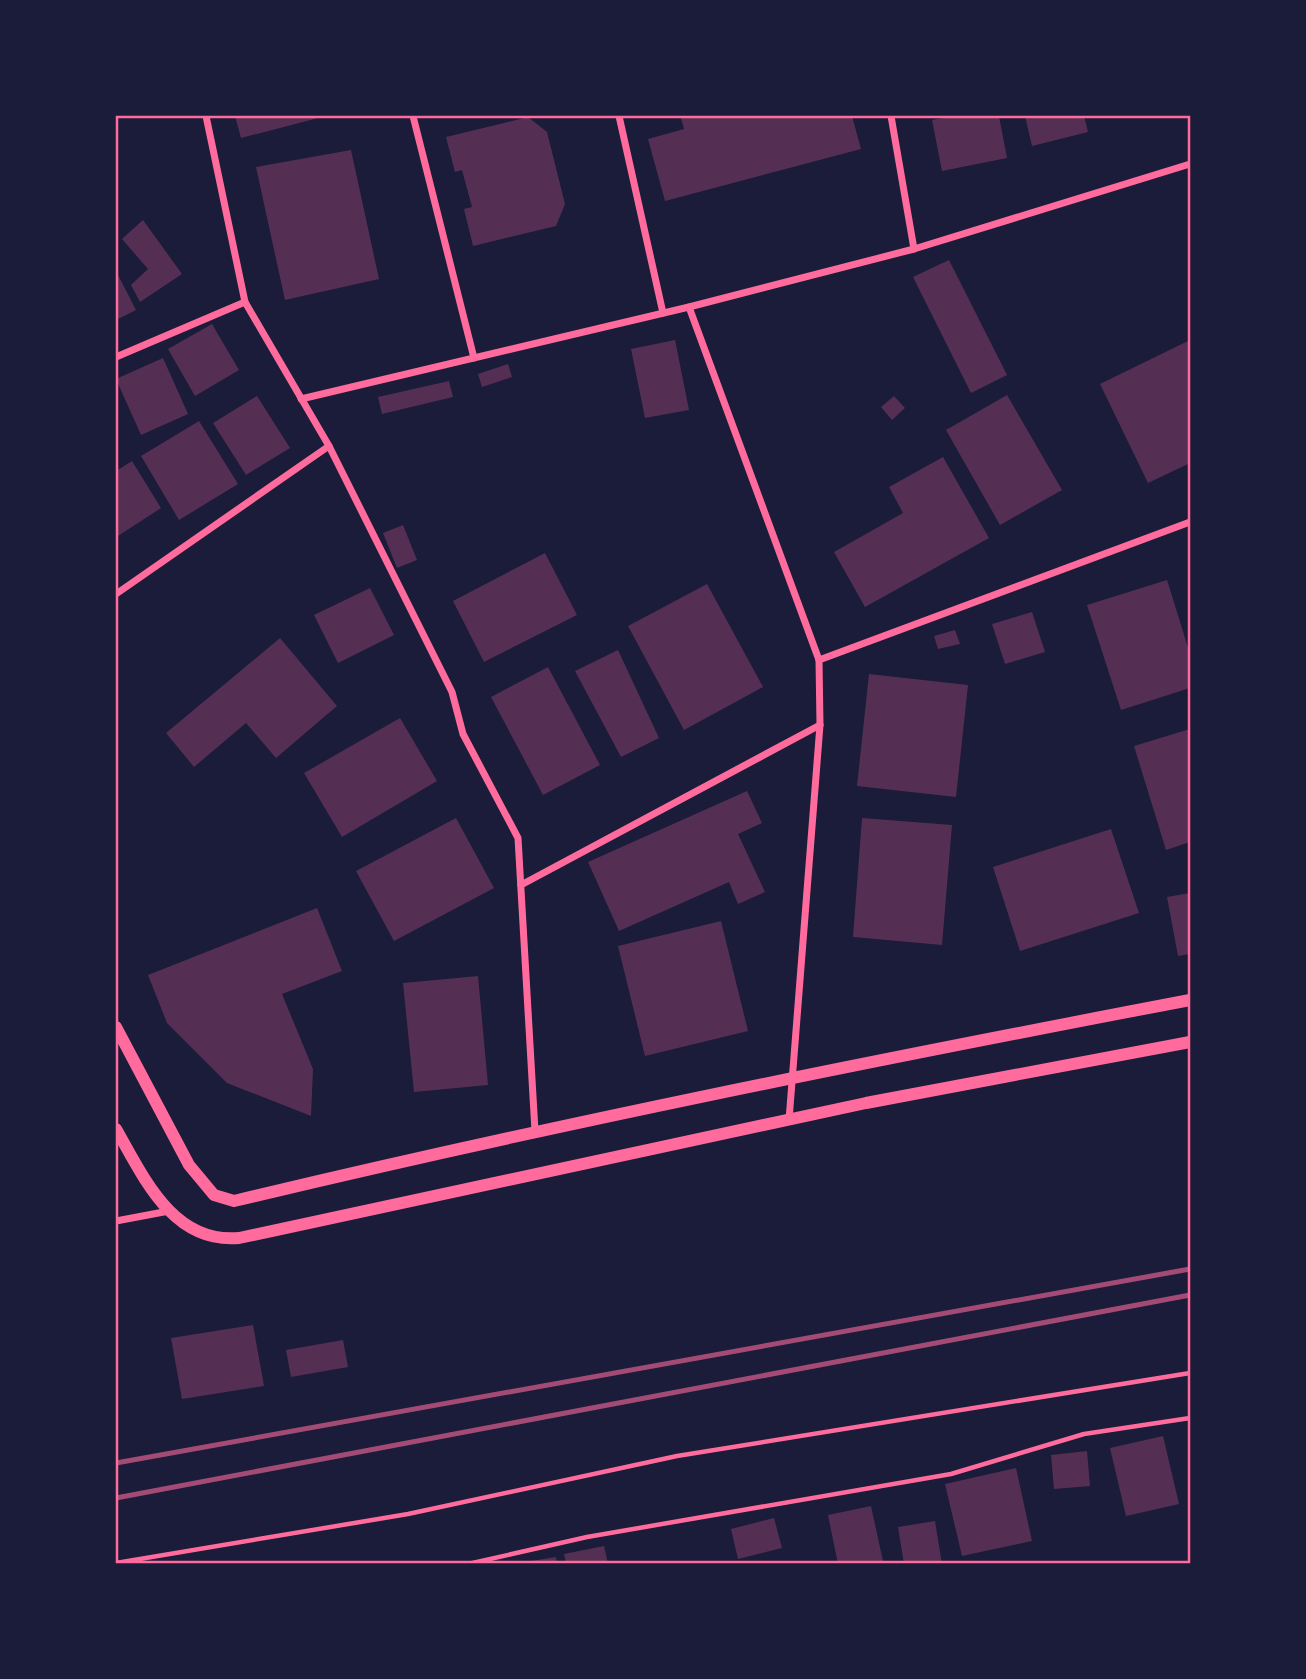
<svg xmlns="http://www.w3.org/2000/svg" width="1306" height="1679" viewBox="0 0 1306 1679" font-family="Rubik,sans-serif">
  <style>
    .building { fill: #542f53 }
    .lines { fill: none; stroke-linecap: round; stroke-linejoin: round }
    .path { stroke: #ff6b9d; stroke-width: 4.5 }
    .minor { stroke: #ff6b9d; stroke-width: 7 }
    .tertiary { stroke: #ff6b9d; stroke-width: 12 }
    .rail { stroke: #a44b75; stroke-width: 5 }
    .neatline { fill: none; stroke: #ff6b9d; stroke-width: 2.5 }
  </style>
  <rect width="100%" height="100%" fill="#1b1b3a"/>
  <g class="building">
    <polygon points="235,116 326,116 241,138"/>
    <polygon points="690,116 852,116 861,149 665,201 648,139 684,129 681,118"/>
    <polygon points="955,116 999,116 1007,158 942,171 932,120"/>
    <polygon points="1025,116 1084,116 1088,132 1032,146"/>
    <polygon points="528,117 547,132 565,204 556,226 473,246 464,209 472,207 462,170 455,172 446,137"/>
    <polygon points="351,150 379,279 285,300 256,167"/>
    <polygon points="143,220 182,274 140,302 131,285 148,269 122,239"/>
    <polygon points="949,260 1007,375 971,393 913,277"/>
    <polygon points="116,271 136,310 116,320"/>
    <polygon points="212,324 239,370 195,396 168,349"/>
    <polygon points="675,340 689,410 645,418 631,349"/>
    <polygon points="1190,340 1190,463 1148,483 1100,384"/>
    <polygon points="163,358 188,414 141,435 116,379"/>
    <polygon points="508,364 512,377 482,387 478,374"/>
    <polygon points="449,381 453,397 382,414 378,397"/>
    <polygon points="1007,395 1062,490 1000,525 946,430"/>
    <polygon points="257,396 290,448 246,475 213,423"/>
    <polygon points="894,396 905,408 892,420 881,407"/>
    <polygon points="199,421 238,484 179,520 141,456"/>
    <polygon points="943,457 989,538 865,607 834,552 903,513 889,487"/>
    <polygon points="132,461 161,508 118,536 116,471"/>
    <polygon points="403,525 417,560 397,568 383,533"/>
    <polygon points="545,553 577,615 484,662 453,601"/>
    <polygon points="1167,580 1190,654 1190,688 1121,710 1087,605"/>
    <polygon points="707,584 763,687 684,730 628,626"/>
    <polygon points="370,588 394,635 338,663 314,615"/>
    <polygon points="1032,612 1045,652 1005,664 992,624"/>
    <polygon points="955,630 960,644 938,649 934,636"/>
    <polygon points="280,638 337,706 276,758 246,723 194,767 166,733"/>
    <polygon points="618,650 659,738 621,757 575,671"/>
    <polygon points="548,667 600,765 543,795 491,697"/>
    <polygon points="869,674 968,685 956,797 857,786"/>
    <polygon points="400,718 437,781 342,837 304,773"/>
    <polygon points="1190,729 1190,842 1166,850 1134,746"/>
    <polygon points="747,791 762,823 738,834 765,892 738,904 729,882 619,931 588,862"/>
    <polygon points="456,818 494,888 394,941 356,871"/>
    <polygon points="862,818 952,825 942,945 853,937"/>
    <polygon points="1111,829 1139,913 1020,951 993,867"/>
    <polygon points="1190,893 1190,954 1178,956 1167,897"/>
    <polygon points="317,908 342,971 282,994 313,1069 311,1116 227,1083 167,1023 148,975"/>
    <polygon points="721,921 748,1031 645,1056 618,946"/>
    <polygon points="478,976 488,1085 414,1092 403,983"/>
    <polygon points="253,1325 264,1386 182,1399 171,1338"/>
    <polygon points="343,1340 348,1367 291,1377 286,1350"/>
    <polygon points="1163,1436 1179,1504 1126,1516 1110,1448"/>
    <polygon points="1087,1451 1090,1486 1054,1489 1051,1455"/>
    <polygon points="1016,1468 1032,1541 962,1556 945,1484"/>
    <polygon points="871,1506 883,1561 838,1564 828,1515"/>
    <polygon points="774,1518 782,1548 738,1559 731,1529"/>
    <polygon points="935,1521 942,1564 904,1564 898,1527"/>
    <polygon points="604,1546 608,1564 566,1564 564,1554"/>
    <polygon points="556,1557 557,1564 525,1564 525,1562"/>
  </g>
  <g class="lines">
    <g class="path">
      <polyline points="116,1563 408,1514 677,1456 1190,1373"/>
      <polyline points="468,1564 587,1537 951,1474 1084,1434 1190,1418"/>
    </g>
    <g class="minor">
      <polyline points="206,116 245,302 329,446 452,692 463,734 518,838 535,1131"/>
      <polyline points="413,116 474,358"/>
      <polyline points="619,116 663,313"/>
      <polyline points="891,116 914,249"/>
      <polyline points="689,307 819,660 820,725 789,1120"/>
      <polyline points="116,357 245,302"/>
      <polyline points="301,399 689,307 914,249 1190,164"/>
      <polyline points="116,594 329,446"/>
      <polyline points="819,660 1190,522"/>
      <polyline points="521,885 820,725"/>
      <polyline points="116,1221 169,1211"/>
    </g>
    <g class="tertiary">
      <path d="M 116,1027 L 189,1165 L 214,1195 L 234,1201 C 551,1125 870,1061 1190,1000"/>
      <path d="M 116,1129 C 144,1178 173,1244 239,1238 L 866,1103 L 1190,1042"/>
    </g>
    <g class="rail">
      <polyline points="116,1463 1190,1269"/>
      <polyline points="116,1498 1190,1295"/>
    </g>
  </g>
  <rect width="1306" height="1679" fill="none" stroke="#1b1b3a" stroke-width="234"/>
  <rect x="117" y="117" width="1072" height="1445" class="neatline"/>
</svg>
